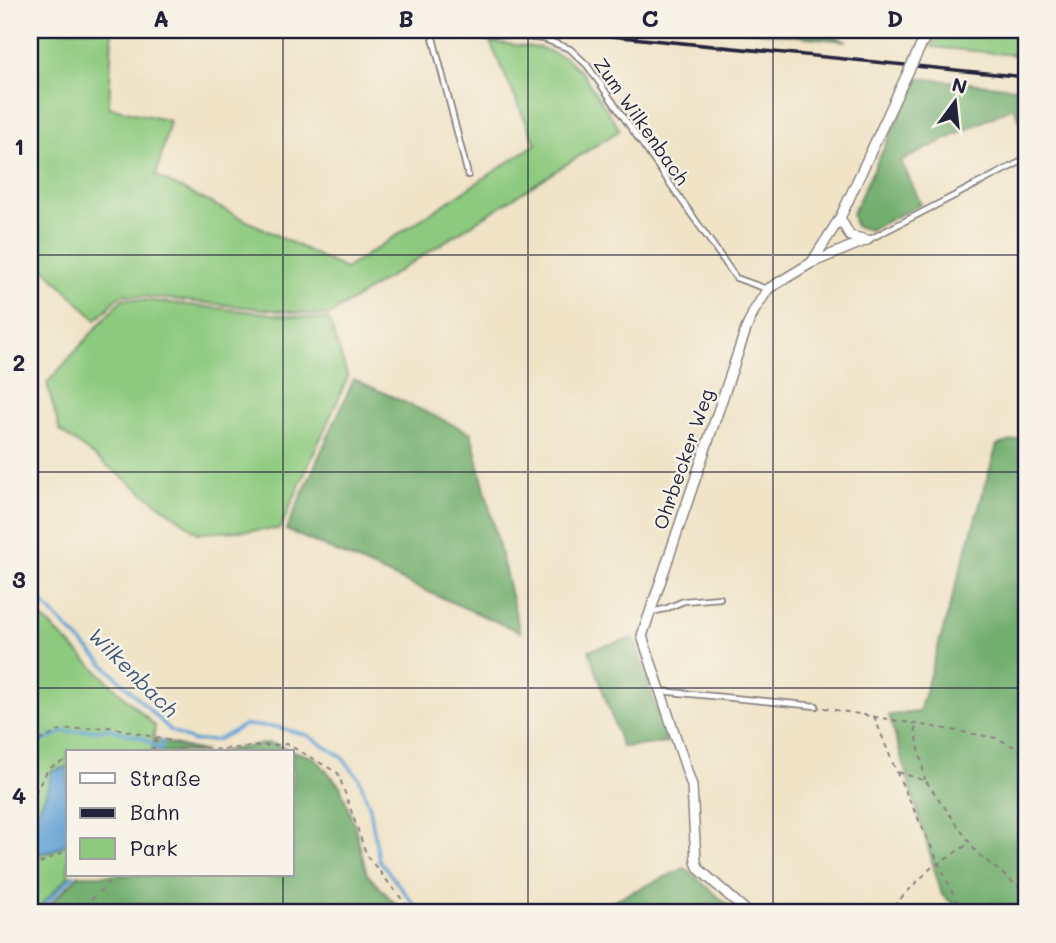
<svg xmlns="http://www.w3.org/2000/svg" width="1056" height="943" viewBox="0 0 1056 943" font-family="Mali,sans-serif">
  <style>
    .green { fill: #8dca7f; stroke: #58765d; stroke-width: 2 }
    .forest { fill: #72ae6e; stroke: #4a6854; stroke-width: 2 }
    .water { fill: #62a2d5; stroke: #426288; stroke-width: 2 }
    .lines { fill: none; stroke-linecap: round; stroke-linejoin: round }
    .stream { stroke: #62a2d5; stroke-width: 3.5 }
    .lane-casing { stroke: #898280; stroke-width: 8 }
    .street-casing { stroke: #898280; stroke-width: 12 }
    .path { stroke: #898280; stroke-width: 2; stroke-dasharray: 5 5; stroke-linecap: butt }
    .lane { stroke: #fff; stroke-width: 4.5 }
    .street { stroke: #fff; stroke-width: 9 }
    .rail { stroke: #22223b; stroke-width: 3.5 }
    .street-bridge-casing { stroke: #898280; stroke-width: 12; stroke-linecap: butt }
    .street-bridge { stroke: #fff; stroke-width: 9 }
    .grid { fill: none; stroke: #22223b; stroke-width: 2; stroke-opacity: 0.55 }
    .labels { text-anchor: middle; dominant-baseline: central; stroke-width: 5; stroke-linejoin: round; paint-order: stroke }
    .street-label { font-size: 19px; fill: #22223b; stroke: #f7f3e8 }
    .water-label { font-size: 21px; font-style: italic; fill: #3c5579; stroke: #f7f3e8 }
    .neatline { fill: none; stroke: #22223b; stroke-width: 2.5 }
    .grid-label { font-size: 23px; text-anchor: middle; font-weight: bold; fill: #22223b }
  </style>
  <rect width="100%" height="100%" fill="#f7f3e8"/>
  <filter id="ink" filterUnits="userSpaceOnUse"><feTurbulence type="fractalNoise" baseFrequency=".0143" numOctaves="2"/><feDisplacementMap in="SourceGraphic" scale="14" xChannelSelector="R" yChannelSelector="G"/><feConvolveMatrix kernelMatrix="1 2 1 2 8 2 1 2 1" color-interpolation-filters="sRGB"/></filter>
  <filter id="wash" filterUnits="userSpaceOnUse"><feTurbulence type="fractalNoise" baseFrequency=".00686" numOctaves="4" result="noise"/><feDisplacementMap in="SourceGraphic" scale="28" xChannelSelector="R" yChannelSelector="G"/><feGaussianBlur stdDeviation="1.57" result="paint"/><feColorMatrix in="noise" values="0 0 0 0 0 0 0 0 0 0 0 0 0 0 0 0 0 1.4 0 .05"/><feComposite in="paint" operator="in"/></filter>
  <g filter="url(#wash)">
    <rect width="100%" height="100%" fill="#f0e3c6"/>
    <g class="green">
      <polygon points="30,30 112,30 109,107 170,121 156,176 345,269 536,144 490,42 541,48 566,58 582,73 620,130 328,316 122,294 96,320 30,254"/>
      <polygon points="940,30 1026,30 1026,56 931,47"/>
      <polygon points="123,298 329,320 348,377 280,529 198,533 60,431 47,383"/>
      <polygon points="30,600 38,614 155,726 152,752 68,752 68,875 70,875 33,913 30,913"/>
    </g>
    <g class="forest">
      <polygon points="740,30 818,30 847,41"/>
      <polygon points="918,78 1026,89 1026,133 1013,107 901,161 921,204 870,230 855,226 852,214"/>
      <polygon points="354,379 471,433 520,632 286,530"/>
      <polygon points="1026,437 1026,913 965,913 942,895 889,715 919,712 997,445"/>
      <polygon points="634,638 667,743 622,747 589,650"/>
      <polygon points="155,740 206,752 154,752"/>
      <polygon points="269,743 315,758 340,786 354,824 367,874 404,913 41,913 79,875 292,875 292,752 218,752"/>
      <polygon points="685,868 737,913 586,913"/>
    </g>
    <path class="water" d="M 68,767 L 68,843 L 50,852 L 30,855 L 30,816 C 45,806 48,787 52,771 Z"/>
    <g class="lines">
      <g class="stream">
        <polyline points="30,583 45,606 171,731 193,741 217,740 245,725 276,727 307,735 342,757 359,778 370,808 379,860 421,913"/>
        <polyline points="30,747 63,732 110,729 143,738 161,750"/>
        <polyline points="161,750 163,741"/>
        <polyline points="36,913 74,875"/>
      </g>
    </g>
  </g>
  <g filter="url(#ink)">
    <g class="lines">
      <g class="lane-casing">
        <g id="lane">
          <polyline points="431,30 468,175"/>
          <polyline points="456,30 544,39 570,49 587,65 736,278 767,289"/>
          <polyline points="868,240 1026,159"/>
          <polyline points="651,612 665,609 684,601 720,598"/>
          <polyline points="660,691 816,706"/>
        </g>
      </g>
      <g class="street-casing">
        <g id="street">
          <polyline points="867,240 850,236 840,218 899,91"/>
          <polyline points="812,262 840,218"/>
          <polyline points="748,913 743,908 699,869 696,862 692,786 642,636 746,329 754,311 768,289 811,263 867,240"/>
        </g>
      </g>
      <g class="path">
        <polyline points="824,708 997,738 1026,753"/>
        <polyline points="874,716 896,771 956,900 972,913"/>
        <polyline points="915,727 925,780"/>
        <polyline points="30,745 62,730 110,727 210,750 287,744 338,773 367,856 413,913"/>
        <polyline points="152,752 157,738"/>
        <polyline points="178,752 178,743"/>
        <polyline points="898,772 926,781 977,853 1026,893"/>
        <polyline points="30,802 48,769 68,759"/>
        <polyline points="30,863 38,864 68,850"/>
        <polyline points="77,913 117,875"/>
        <polyline points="886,913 931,868 970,843"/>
      </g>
      <use href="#lane" class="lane"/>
      <use href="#street" class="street"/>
      <polyline class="rail" points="551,30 1026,77"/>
      <g class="street-bridge-casing">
        <polyline id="street-bridge" points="899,91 926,35"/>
      </g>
      <use href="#street-bridge" class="street-bridge"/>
    </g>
  </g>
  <path class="grid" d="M 283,30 L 283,752M 528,30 L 528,913M 773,30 L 773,913M 30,255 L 1026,255M 30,472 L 1026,472M 30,688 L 1026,688M 283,875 L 283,913"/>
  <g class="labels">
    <g class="street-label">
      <text transform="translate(642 121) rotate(55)">Zum Wilkenbach</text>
      <text transform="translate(683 459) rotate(-71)">Ohrbecker Weg</text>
    </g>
    <g class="water-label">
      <text transform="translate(134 672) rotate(45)">Wilkenbach</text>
    </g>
  </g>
  <rect width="1056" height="943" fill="none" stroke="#f7f3e8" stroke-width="77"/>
  <rect x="66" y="750" width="228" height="126" fill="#f7f3e8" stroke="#a29fa3" stroke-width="2"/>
  <rect x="80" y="773" width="35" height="10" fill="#ffffff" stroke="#a29fa3" stroke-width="2"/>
  <text x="130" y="786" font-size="21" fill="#22223b">Straße</text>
  <rect x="80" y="808" width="35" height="10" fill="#22223b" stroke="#a29fa3" stroke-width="2"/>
  <text x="130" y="820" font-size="21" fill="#22223b">Bahn</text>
  <rect x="80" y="838" width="35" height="21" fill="#8dca7f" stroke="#a29fa3" stroke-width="2"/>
  <text x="130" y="856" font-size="21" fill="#22223b">Park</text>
  <g transform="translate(955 102) rotate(15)" stroke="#f7f3e8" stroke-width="5" paint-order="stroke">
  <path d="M0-5L12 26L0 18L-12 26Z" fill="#22223b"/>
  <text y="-10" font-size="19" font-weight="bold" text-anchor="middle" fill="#22223b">N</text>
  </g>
  <rect x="38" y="38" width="980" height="866" class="neatline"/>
  <g class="grid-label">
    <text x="161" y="27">A</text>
    <text x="406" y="27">B</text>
    <text x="650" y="27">C</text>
    <text x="895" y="27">D</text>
    <text x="19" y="155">1</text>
    <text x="19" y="371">2</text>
    <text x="19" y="588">3</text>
    <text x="19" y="804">4</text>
  </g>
</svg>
